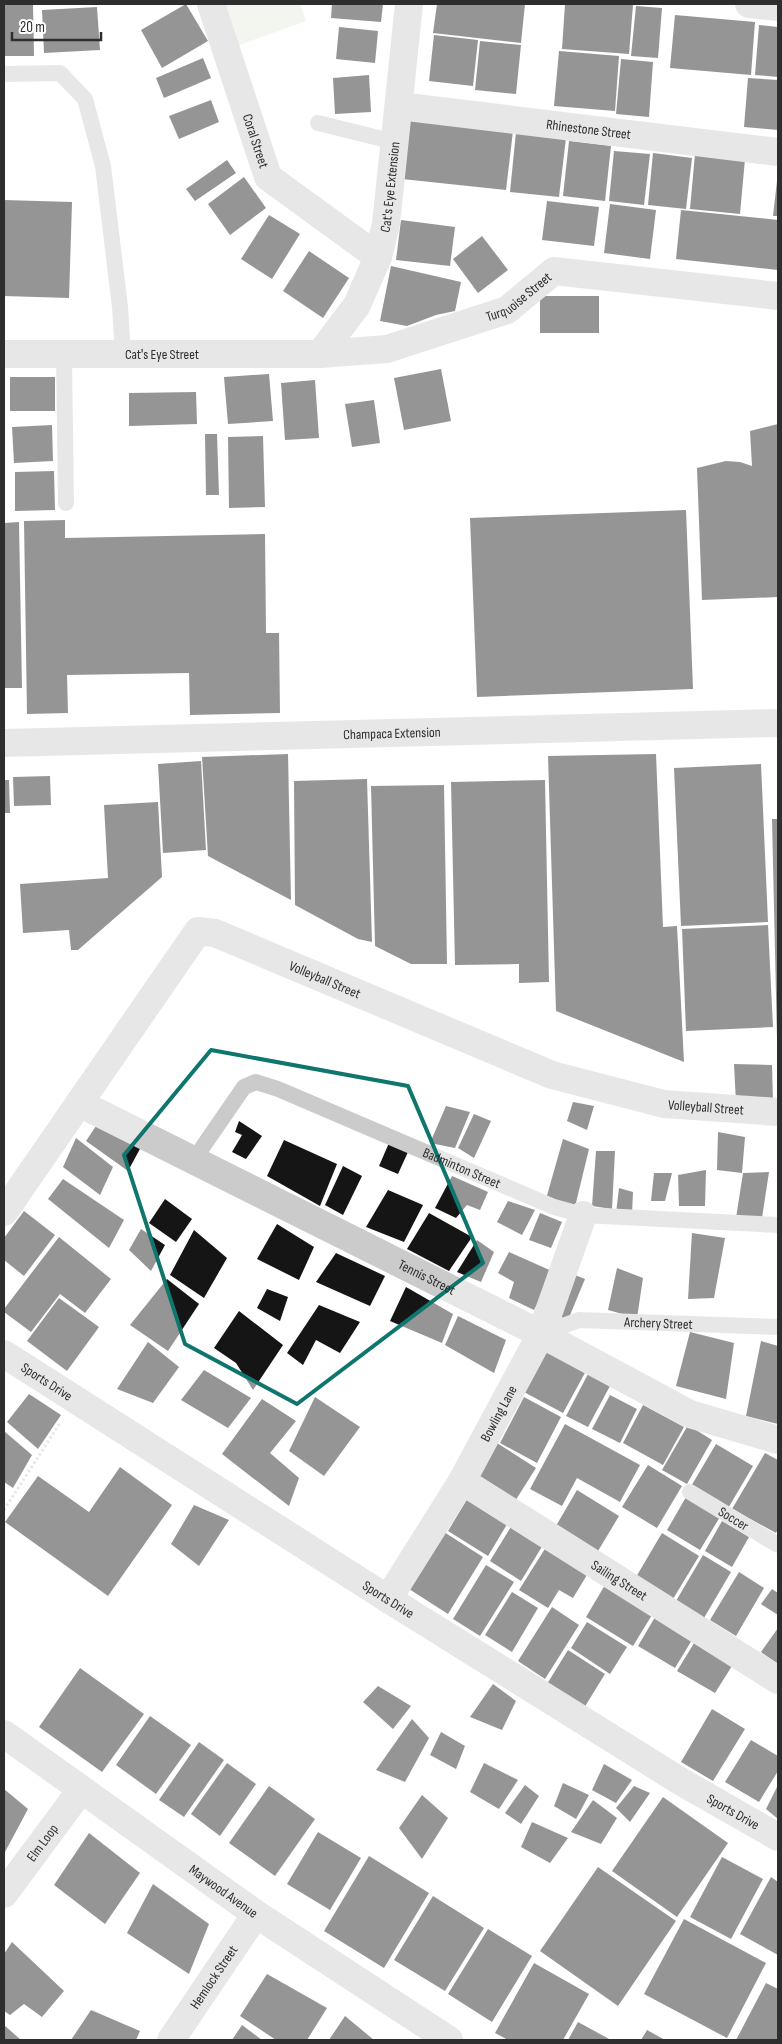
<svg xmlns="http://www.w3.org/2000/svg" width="782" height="2044" viewBox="0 0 782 2044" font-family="'Sofia Sans Condensed',sans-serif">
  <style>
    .green { fill: #e5ecda }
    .building { fill: #151515 }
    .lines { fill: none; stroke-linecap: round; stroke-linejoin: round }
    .path { stroke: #cbcbcb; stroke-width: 3; stroke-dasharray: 2.5 2.5; stroke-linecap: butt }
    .service { stroke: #cbcbcb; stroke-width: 16 }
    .minor { stroke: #cbcbcb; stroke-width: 28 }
    .marked { fill: none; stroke: #0f766e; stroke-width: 4; stroke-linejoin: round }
    .labels { text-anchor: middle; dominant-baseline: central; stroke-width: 5; stroke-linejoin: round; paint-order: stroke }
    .street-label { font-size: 14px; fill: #2e2e2e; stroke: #fff }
  </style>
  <rect width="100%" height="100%" fill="#fff"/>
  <polygon class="green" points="220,4 300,4 306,21 234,47"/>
  <g class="building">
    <polygon points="33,4 34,56 4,56 4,5"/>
    <polygon points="186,4 208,41 162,68 141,30"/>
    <polygon points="332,4 383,4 381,22 331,18"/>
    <polygon points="437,4 525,4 521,43 433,33"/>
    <polygon points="565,4 633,5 629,54 562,49"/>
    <polygon points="636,6 662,8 658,58 631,56"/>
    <polygon points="97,7 100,50 44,53 42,10"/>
    <polygon points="675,15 755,22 751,75 670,68"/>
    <polygon points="759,25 778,27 778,77 755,75"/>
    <polygon points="339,27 378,31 375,63 336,59"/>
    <polygon points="434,35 478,40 473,86 429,81"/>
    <polygon points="480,41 521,45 516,94 475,90"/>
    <polygon points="559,51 619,56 615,111 554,106"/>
    <polygon points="203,58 211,78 164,98 156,78"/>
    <polygon points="621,59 653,62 649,117 616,114"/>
    <polygon points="369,75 371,112 335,114 333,78"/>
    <polygon points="748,78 778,80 778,130 744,127"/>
    <polygon points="211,100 219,122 179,139 169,116"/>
    <polygon points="409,120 513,131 506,190 402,179"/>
    <polygon points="516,132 566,138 559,197 510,192"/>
    <polygon points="569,141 611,146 605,201 563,196"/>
    <polygon points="614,151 650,154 644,205 609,201"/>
    <polygon points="653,153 692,158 686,209 648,205"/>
    <polygon points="695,154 745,159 740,214 690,209"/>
    <polygon points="227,160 236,173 195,201 186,189"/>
    <polygon points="244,177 266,208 230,235 208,204"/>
    <polygon points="777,181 778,181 778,216 773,216"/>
    <polygon points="4,200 72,202 69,298 4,296"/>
    <polygon points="547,201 599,207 594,246 542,240"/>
    <polygon points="610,204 656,210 650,259 604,253"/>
    <polygon points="681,210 778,220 778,270 676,259"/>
    <polygon points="269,215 300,234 272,279 241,259"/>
    <polygon points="401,220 455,227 450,266 396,260"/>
    <polygon points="482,236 508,270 478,293 453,259"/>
    <polygon points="309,251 349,278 323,318 283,291"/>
    <polygon points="391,266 461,282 455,311 436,315 407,326 380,321"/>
    <rect x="540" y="296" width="59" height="37"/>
    <polygon points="441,369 451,421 404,430 394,378"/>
    <polygon points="269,374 273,421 228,424 224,377"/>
    <rect x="10" y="377" width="45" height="34"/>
    <polygon points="315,380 319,438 285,440 281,383"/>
    <polygon points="196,392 197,424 129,426 129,393"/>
    <polygon points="374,400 380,443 352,447 345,404"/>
    <polygon points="778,424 778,597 702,600 697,468 726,461 740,462 752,466 750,431"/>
    <polygon points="52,425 53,461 14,463 12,427"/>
    <polygon points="205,434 217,434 219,495 206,495"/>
    <polygon points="263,436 265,507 229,508 228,437"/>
    <polygon points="54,471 55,510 15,511 15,472"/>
    <polygon points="686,510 693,689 477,697 470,518"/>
    <polygon points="65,520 65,538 265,534 266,633 279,633 280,713 190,715 189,673 67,675 68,713 27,714 24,521"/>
    <polygon points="19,522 22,688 4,688 4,523"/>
    <polygon points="288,754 291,900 208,856 202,757"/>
    <polygon points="656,754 663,927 677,926 684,1062 556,1011 548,756"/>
    <polygon points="201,761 206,850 163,853 158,764"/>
    <polygon points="761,764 768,922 681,926 674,768"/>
    <polygon points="50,776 51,805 14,806 13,777"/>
    <polygon points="367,779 372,942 358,939 295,905 294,781"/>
    <polygon points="4,780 9,780 10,813 4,813"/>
    <polygon points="545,780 549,982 519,983 519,964 455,965 451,782"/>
    <polygon points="444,785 447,964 411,964 375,946 371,786"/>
    <polygon points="158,802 162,877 78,950 71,950 69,930 23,933 20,884 108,878 104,805"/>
    <polygon points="772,819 778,819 778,1039 777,1039"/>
    <polygon points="768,925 773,1027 686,1031 682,929"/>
    <polygon points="734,1064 772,1065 773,1100 736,1103"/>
    <polygon points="573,1102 594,1106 587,1130 567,1121"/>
    <polygon points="446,1106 470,1112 455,1148 430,1143"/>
    <polygon points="474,1114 491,1121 474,1158 458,1148"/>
    <polygon points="239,1121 262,1136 246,1159 232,1152 242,1135 235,1132"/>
    <polygon points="98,1123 141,1147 128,1171 86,1141"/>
    <polygon points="718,1132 745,1137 742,1173 717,1170"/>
    <polygon points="76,1138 113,1167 100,1195 63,1167"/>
    <polygon points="563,1139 589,1149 574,1211 546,1199"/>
    <polygon points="284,1140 337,1164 320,1206 267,1176"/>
    <polygon points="389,1143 408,1152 398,1174 379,1166"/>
    <polygon points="596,1151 615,1151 612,1209 592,1206"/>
    <polygon points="343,1166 362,1176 343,1215 325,1205"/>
    <polygon points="706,1170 705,1206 679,1206 678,1175"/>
    <polygon points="769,1172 762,1218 736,1218 743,1173"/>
    <polygon points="654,1173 672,1173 665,1201 651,1201"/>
    <polygon points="452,1176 488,1192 480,1210 467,1205 456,1218 435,1208"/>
    <polygon points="63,1179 124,1220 109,1248 48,1199"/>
    <polygon points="619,1188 633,1192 632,1214 616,1213"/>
    <polygon points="388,1190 423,1205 404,1242 366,1227"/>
    <polygon points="165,1199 192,1219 176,1242 149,1223"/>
    <polygon points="508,1201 535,1210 522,1235 497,1222"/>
    <polygon points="24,1211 55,1235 24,1276 4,1260 4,1238"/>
    <polygon points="429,1213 472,1237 449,1271 407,1249"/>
    <polygon points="540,1213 562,1222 551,1248 529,1240"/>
    <polygon points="277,1224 314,1247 299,1280 257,1259"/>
    <polygon points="141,1229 165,1245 151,1271 129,1250"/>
    <polygon points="194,1230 227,1258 204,1298 170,1275"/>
    <polygon points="692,1233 725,1238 714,1298 688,1299"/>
    <polygon points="59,1237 111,1279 85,1313 60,1294 31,1332 4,1312 4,1309"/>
    <polygon points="477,1240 494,1252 481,1282 457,1272"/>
    <polygon points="509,1252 554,1272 534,1310 509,1298 514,1282 498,1273"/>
    <polygon points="336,1253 385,1276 370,1306 316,1282"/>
    <polygon points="617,1268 643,1278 637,1318 608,1310"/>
    <polygon points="575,1275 585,1279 568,1320 554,1314"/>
    <polygon points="167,1279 199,1304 168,1351 130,1325"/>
    <polygon points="406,1287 453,1314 442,1343 390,1321"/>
    <polygon points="267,1289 288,1297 280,1321 257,1308"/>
    <polygon points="59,1298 99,1327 67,1371 27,1341"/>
    <polygon points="319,1305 360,1322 340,1353 316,1340 303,1365 287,1353"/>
    <polygon points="239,1311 283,1345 253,1390 236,1363 214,1348"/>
    <polygon points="458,1316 506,1340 494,1373 445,1345"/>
    <polygon points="690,1332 734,1343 726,1399 676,1386"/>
    <polygon points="761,1341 778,1346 778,1424 746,1416"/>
    <polygon points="148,1342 179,1367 153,1403 117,1389"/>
    <polygon points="545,1349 586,1371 563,1413 522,1391"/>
    <polygon points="204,1370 251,1398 228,1428 181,1400"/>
    <polygon points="588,1374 610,1386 588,1427 566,1416"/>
    <polygon points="29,1394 61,1415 38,1449 7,1422"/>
    <polygon points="610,1395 637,1409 620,1443 592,1429"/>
    <polygon points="315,1397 360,1427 324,1476 289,1451"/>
    <polygon points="524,1397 561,1417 537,1463 500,1443"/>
    <polygon points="262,1399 296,1421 270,1453 299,1478 289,1506 222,1454"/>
    <polygon points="643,1405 684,1427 663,1465 623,1443"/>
    <polygon points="565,1424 640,1465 620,1502 577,1478 562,1506 530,1489"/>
    <polygon points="688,1425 712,1440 687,1484 662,1470"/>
    <polygon points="4,1431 32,1455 13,1488 4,1482"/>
    <polygon points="497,1443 536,1468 510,1509 471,1484"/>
    <polygon points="716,1444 753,1466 727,1510 690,1488"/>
    <polygon points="765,1453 778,1460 778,1529 776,1533 732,1509"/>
    <polygon points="648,1465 682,1486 657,1528 622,1507"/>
    <polygon points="120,1467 172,1505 108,1596 5,1522 38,1476 89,1512"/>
    <polygon points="577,1490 619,1516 595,1556 553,1531"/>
    <polygon points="689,1492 723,1512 700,1550 667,1530"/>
    <polygon points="469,1496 509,1521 488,1556 448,1531"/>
    <polygon points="194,1505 229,1520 199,1566 171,1544"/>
    <polygon points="722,1521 749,1537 732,1567 705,1551"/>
    <polygon points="512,1525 543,1545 521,1581 490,1561"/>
    <polygon points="444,1532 483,1557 448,1614 409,1589"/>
    <polygon points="662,1533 699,1556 673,1599 636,1577"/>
    <polygon points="548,1544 590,1570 573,1598 559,1590 548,1608 519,1590"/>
    <polygon points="703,1555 731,1572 704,1618 676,1601"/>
    <polygon points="486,1565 514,1582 480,1636 453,1619"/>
    <polygon points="739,1572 764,1588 736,1636 710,1620"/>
    <polygon points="608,1580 655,1610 633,1646 586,1617"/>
    <polygon points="772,1589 778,1593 778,1615 761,1604"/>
    <polygon points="512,1592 538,1608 512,1652 485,1635"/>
    <polygon points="552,1607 579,1625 545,1679 518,1661"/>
    <polygon points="658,1612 695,1635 675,1668 638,1646"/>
    <polygon points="587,1622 627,1647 610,1674 571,1648"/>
    <polygon points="778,1628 778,1664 761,1652"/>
    <polygon points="699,1635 737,1658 715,1693 677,1671"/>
    <polygon points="568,1650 605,1674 584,1708 547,1684"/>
    <polygon points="80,1668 144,1714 102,1772 39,1727"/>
    <polygon points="493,1684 516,1701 502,1730 470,1717"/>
    <polygon points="378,1686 411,1706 393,1729 363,1702"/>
    <polygon points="712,1709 745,1729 713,1781 681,1762"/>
    <polygon points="150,1716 191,1745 156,1794 116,1765"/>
    <polygon points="412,1719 429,1738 405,1782 376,1770"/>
    <polygon points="441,1732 465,1746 456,1769 430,1755"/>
    <polygon points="751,1740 778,1756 778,1771 759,1802 725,1782"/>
    <polygon points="199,1742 224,1760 184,1817 159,1800"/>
    <polygon points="227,1763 256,1784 220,1836 191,1814"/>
    <polygon points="484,1763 518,1780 499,1809 470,1792"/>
    <polygon points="604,1764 632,1780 616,1803 592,1790"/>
    <polygon points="563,1783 589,1795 576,1819 554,1806"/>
    <polygon points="525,1785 539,1796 521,1824 505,1813"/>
    <polygon points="778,1785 778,1819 766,1809"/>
    <polygon points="269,1786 315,1819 275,1876 229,1843"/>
    <polygon points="634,1786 650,1793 630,1822 616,1808"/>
    <polygon points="4,1789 28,1809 5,1852 4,1851"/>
    <polygon points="422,1795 448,1818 422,1859 399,1828"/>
    <polygon points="663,1797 728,1843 677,1917 612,1871"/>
    <polygon points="593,1800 617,1818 601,1844 571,1832"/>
    <polygon points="532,1822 568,1838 550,1863 521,1847"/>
    <polygon points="318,1832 361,1858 330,1910 287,1884"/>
    <polygon points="89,1833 140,1873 105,1924 54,1885"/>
    <polygon points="369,1856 429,1893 384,1968 324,1931"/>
    <polygon points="722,1857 763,1879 731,1939 690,1917"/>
    <polygon points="598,1867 676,1921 618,2006 540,1951"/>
    <polygon points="771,1877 778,1882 778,1955 740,1934"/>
    <polygon points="153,1884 209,1924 189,1974 127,1933"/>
    <polygon points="433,1896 484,1928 445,1991 394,1960"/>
    <polygon points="684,1919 766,1963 727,2038 644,1994"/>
    <polygon points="488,1929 532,1956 492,2022 448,1994"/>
    <polygon points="12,1942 64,1991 42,2017 24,2004 10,2015 4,2011 4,1954"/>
    <polygon points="534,1963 589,1994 563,2040 508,2040 495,2033"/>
    <polygon points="267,1974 327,2008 307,2040 276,2040 240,2016"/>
    <polygon points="766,1983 778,1989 778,2040 736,2040"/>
    <polygon points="91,2010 140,2031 136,2040 71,2040"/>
    <polygon points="345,2016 374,2040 329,2040"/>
    <polygon points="578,2022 611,2040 568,2040"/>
    <polygon points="4,2025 21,2040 4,2040"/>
    <polygon points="242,2025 262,2040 232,2040"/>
    <polygon points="647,2030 665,2040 641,2040"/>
  </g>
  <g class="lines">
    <polyline class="path" points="4,1510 60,1423"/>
    <g class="service">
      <polyline points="4,74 60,73 85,99 103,166 120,307 123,354"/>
      <polyline points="318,123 395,142"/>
      <polyline points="64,355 66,503"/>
      <path id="s1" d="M 193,1161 L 244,1087 L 256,1082 L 278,1089 L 554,1207 L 583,1215 L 778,1225"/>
      <path id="s2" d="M 541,1334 L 579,1320 L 778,1327"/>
      <path id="s3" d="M 690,1492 L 778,1545"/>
    </g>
    <g class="minor">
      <path id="s4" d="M 211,4 L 268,177 L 378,257"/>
      <polyline points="749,4 778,7"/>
      <path id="s5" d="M 399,106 L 778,152"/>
      <path id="s6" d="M 4,354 L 320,354 L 387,349 L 507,310 L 554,271 L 778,296"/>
      <path id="s7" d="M 320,354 L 357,305 L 378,257 L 386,224 L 409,4"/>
      <path id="s8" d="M 4,743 L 778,723"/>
      <path id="s9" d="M 79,1103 L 541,1334 L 690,1414 L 778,1440"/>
      <path id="s10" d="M 4,1212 L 198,931 L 215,933 L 552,1075 L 664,1104 L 778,1112"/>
      <path id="s11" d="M 4,1354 L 388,1599 L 680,1781 L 778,1837"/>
      <path id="s12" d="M 462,1481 L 778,1680"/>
      <path id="s13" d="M 388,1599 L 462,1481 L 541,1334 L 583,1215"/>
      <path id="s14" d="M 4,1734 L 256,1914 L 449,2040"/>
      <path id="s15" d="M 4,1894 L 81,1790"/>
      <path id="s16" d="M 171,2040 L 256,1914"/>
    </g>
  </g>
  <path d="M0 0H782V2044H0ZM 211,1050 L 408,1086 L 483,1263 L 297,1404 L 185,1344 L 124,1155 Z" fill="#fff" fill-opacity=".55" fill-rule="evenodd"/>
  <path class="marked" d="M 211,1050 L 408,1086 L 483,1263 L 297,1404 L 185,1344 L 124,1155 Z"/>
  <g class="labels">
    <g class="street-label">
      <text stroke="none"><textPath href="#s5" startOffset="191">Rhinestone Street</textPath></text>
      <text stroke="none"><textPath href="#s4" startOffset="144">Coral Street</textPath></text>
      <text stroke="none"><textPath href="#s7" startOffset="185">Cat's Eye Extension</textPath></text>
      <text stroke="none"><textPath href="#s6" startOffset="526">Turquoise Street</textPath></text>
      <text stroke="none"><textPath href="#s6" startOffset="158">Cat's Eye Street</textPath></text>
      <text stroke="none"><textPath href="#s8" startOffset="388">Champaca Extension</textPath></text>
      <text stroke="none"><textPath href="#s10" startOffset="478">Volleyball Street</textPath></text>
      <text stroke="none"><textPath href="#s10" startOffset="882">Volleyball Street</textPath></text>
      <text stroke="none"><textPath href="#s1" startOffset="326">Badminton Street</textPath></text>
      <text stroke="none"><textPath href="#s9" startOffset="389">Tennis Street</textPath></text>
      <text stroke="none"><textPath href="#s2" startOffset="120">Archery Street</textPath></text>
      <text stroke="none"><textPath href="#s11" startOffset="51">Sports Drive</textPath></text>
      <text stroke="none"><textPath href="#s13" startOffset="216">Bowling Lane</textPath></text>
      <text stroke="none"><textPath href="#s3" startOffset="51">Soccer</textPath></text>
      <text stroke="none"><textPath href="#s12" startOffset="186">Sailing Street</textPath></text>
      <text stroke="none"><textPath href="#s11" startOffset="456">Sports Drive</textPath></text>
      <text stroke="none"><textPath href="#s11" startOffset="861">Sports Drive</textPath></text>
      <text stroke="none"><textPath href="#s15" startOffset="64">Elm Loop</textPath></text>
      <text stroke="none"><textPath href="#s14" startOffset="270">Maywood Avenue</textPath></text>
      <text stroke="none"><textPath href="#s16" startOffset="76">Hemlock Street</textPath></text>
    </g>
  </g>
  <rect width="782" height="2044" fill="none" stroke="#2e2e2e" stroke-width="10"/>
  <path d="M12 32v8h89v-8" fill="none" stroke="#2e2e2e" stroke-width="2.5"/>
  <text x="20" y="32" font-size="15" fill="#2e2e2e" stroke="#ffffff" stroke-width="4" paint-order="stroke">20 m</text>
</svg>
